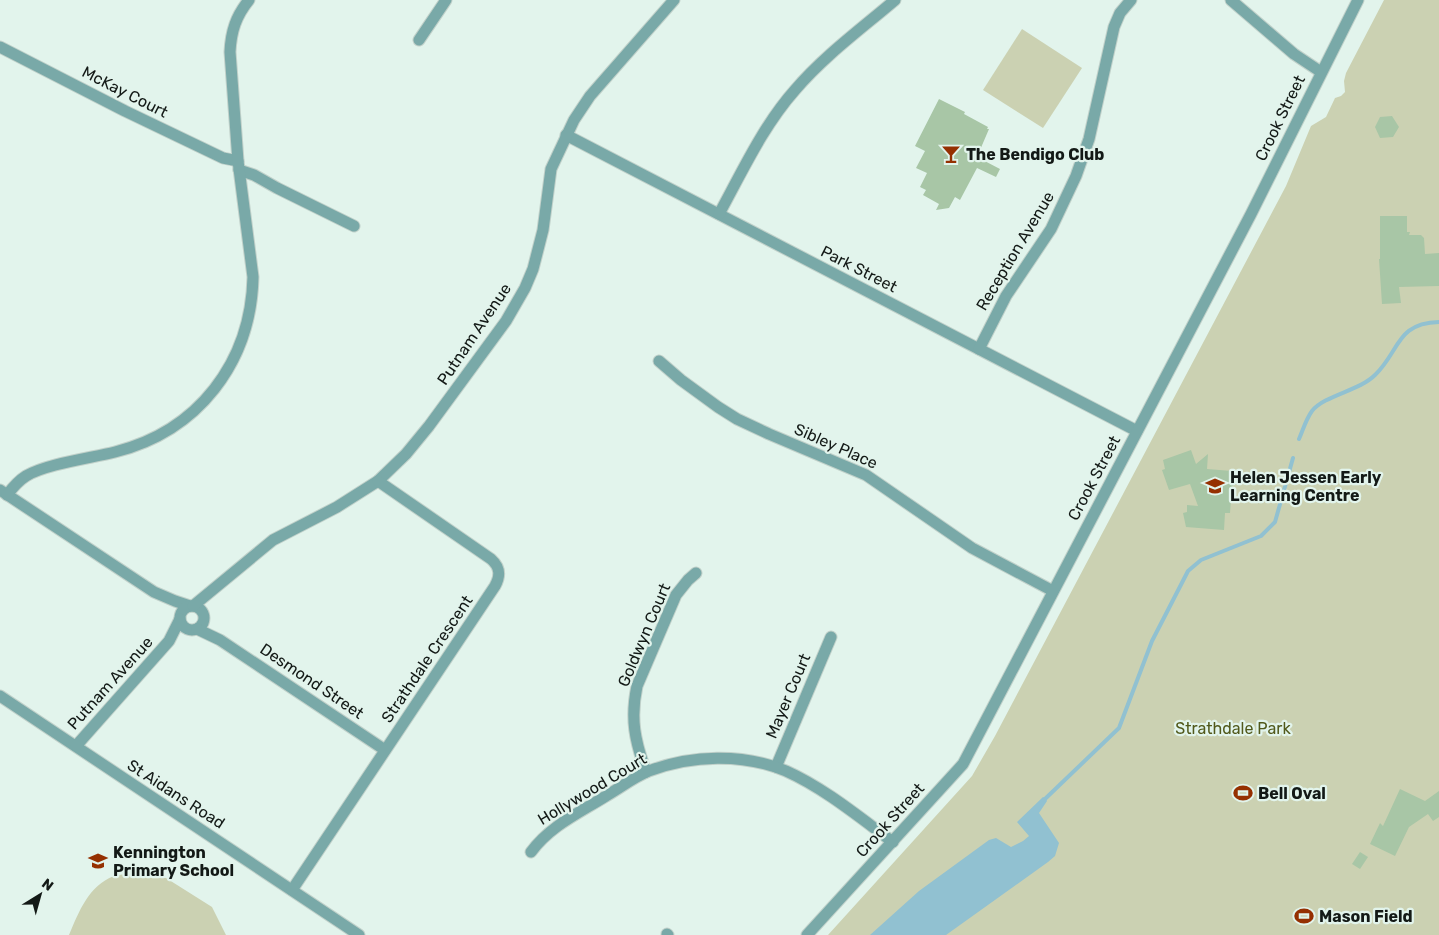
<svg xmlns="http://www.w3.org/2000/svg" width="1439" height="935" viewBox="0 0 1439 935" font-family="Rubik,sans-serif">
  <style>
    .green { fill: #cbd1b2 }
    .water { fill: #91c1d1 }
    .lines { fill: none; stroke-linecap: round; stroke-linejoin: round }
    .stream { stroke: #91c1d1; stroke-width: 4 }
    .building { fill: #a8c6a6 }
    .minor-casing { stroke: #c1d1ca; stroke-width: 13 }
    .minor { stroke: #79a9a8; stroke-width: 11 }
    .labels { text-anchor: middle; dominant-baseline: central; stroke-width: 4.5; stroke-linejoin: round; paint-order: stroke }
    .street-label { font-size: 16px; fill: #131916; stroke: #e2f4ec }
    .poi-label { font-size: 16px; font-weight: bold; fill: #131916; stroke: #e2f4ec; text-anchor: start }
    .park-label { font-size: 16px; fill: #51591b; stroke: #e2f4ec }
  </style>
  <rect width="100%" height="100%" fill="#e2f4ec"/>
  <g class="green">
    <polygon points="1384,0 1439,0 1439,935 828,935 972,776 995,736 1286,186 1311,126 1326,117 1335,98 1341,96 1345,92 1344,81 1346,73"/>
    <polygon points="1022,29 1082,68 1043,128 983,90"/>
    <path d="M 138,874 L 166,878 L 212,907 L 226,935 L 69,935 C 79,912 88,886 114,876 C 121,874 131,874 138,874 Z"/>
  </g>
  <polygon class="water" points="1043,797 1046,798 1047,801 1039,813 1059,843 1055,856 1048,862 946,935 870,935 919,891 989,840 996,838 1011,847 1023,841 1029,836 1017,822"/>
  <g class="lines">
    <g class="stream">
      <path d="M 1299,439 C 1303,430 1306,419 1312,411 C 1325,395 1359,391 1375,375 C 1400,351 1396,323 1439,322"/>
      <polyline points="1046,798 1119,728 1152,641 1188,571 1201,560 1261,536 1275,522 1293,458"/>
    </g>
  </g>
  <g class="building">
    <polygon points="939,99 965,112 964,114 988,127 987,129 989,129 977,157 1000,169 996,177 977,168 960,200 955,197 949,208 936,210 939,204 923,195 926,190 920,187 927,173 916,168 925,151 915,146"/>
    <polygon points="1392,116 1399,127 1393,137 1380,138 1375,127 1380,117"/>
    <polygon points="1380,216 1407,216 1407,232 1410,232 1409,235 1421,235 1424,238 1425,254 1439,253 1439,286 1399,287 1401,303 1382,304 1379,259 1380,259"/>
    <polygon points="1191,450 1196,464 1208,454 1207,469 1232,471 1237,484 1232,486 1230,513 1225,513 1224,530 1186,527 1183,513 1187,512 1187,505 1198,506 1190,484 1169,490 1162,470 1165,469 1163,460"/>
    <polygon points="1400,789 1425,801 1439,791 1439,817 1433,821 1428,814 1409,827 1395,856 1370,844 1380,823 1383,826"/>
    <polygon points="1360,852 1368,857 1360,869 1352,864"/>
  </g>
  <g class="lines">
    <g class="minor-casing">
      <g id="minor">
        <polyline points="1231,0 1294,54 1321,72"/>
        <polyline points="419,40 446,0"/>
        <polyline points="0,47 125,111 223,158 238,161"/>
        <polyline points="566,135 1137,431"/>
        <polyline points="239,170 254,175 277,188 354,226"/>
        <path d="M 719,214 C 742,172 763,126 795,90 C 824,56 861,29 895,0"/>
        <polyline points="979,349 1006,296 1051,229 1076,176 1089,139 1114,27 1120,13 1131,0"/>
        <polyline points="659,361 681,380 718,407 737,419 769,434 866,475 972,548 1053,591"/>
        <polyline points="0,490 154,592 175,601 190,606"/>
        <path d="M 7,495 C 13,487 18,481 26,476 C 46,464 91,458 115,452 C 198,431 251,363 253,277 L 238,161 L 230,52 C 231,31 236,16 249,0"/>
        <circle cx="192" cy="618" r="12"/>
        <polyline points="193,606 273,540 337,507 378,481 406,454 429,426 506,321 525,288 533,269 543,230 551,169 574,120 590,96 674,0"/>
        <polyline points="197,629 220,640 385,750"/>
        <polyline points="0,696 359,935"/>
        <polyline points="76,746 169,641 180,619"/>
        <polyline points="776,767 831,637"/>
        <path d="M 646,772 C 635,741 630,719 637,686 L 676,595 L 688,580 L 696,573"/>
        <path d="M 531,852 C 550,826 579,813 606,796 C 620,788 634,777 649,771 C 691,755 743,753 786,771 C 824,788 859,817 893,842"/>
        <path d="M 292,890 L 495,586 C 501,575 500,567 491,559 L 378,481"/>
        <polyline points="667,934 668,935"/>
        <polyline points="807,935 963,764 1251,214 1358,0"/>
      </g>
    </g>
    <use href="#minor" class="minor"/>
  </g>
  <defs>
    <g id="bar-bare" transform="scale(1.5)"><path d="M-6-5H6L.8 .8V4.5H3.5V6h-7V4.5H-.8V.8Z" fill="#953001" stroke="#e2f4ec" stroke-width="2.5" paint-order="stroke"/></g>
    <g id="school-bare" transform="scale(1.5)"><path d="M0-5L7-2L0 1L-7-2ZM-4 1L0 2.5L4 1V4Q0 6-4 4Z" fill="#953001" stroke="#e2f4ec" stroke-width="2.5" paint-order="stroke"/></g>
    <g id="stadium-bare" transform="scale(1.5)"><path d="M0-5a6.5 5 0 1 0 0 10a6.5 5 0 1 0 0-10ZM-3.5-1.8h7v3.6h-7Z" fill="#953001" stroke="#e2f4ec" stroke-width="2.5" paint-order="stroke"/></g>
  </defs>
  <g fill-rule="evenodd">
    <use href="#bar-bare" x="951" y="154"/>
    <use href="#school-bare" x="1215" y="486"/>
    <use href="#stadium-bare" x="1243" y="793"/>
    <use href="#school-bare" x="98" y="861"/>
    <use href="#stadium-bare" x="1304" y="916"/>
  </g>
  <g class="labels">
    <g class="street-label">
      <text transform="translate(125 92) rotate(27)">McKay Court</text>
      <text transform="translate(1280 118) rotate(-64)">Crook Street</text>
      <text transform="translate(1015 251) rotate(-59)">Reception Avenue</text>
      <text transform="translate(859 269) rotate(27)">Park Street</text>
      <text transform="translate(474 334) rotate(-56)">Putnam Avenue</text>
      <text transform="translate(836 446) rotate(24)">Sibley Place</text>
      <text transform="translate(1094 478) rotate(-62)">Crook Street</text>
      <text transform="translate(644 635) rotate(-67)">Goldwyn Court</text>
      <text transform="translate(427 659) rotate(-56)">Strathdale Crescent</text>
      <text transform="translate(312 681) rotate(34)">Desmond Street</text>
      <text transform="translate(110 683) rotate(-48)">Putnam Avenue</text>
      <text transform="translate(788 696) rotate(-67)">Mayer Court</text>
      <text transform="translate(592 789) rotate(-31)">Hollywood Court</text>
      <text transform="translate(176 794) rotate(33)">St Aidans Road</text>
      <text transform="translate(890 820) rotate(-48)">Crook Street</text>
    </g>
    <g class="poi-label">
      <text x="966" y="154">The Bendigo Club</text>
      <text x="1230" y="477">Helen Jessen Early<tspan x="1230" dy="18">Learning Centre</tspan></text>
      <text x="1258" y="793">Bell Oval</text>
      <text x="113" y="852">Kennington<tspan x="113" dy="18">Primary School</tspan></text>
      <text x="1319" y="916">Mason Field</text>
    </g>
    <g class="park-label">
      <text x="1233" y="728">Strathdale Park</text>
    </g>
  </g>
  <g transform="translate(40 895) rotate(37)" stroke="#e2f4ec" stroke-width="4" paint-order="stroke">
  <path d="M0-4L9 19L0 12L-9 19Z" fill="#131916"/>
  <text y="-8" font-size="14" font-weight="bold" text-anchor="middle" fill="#131916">N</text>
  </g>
</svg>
